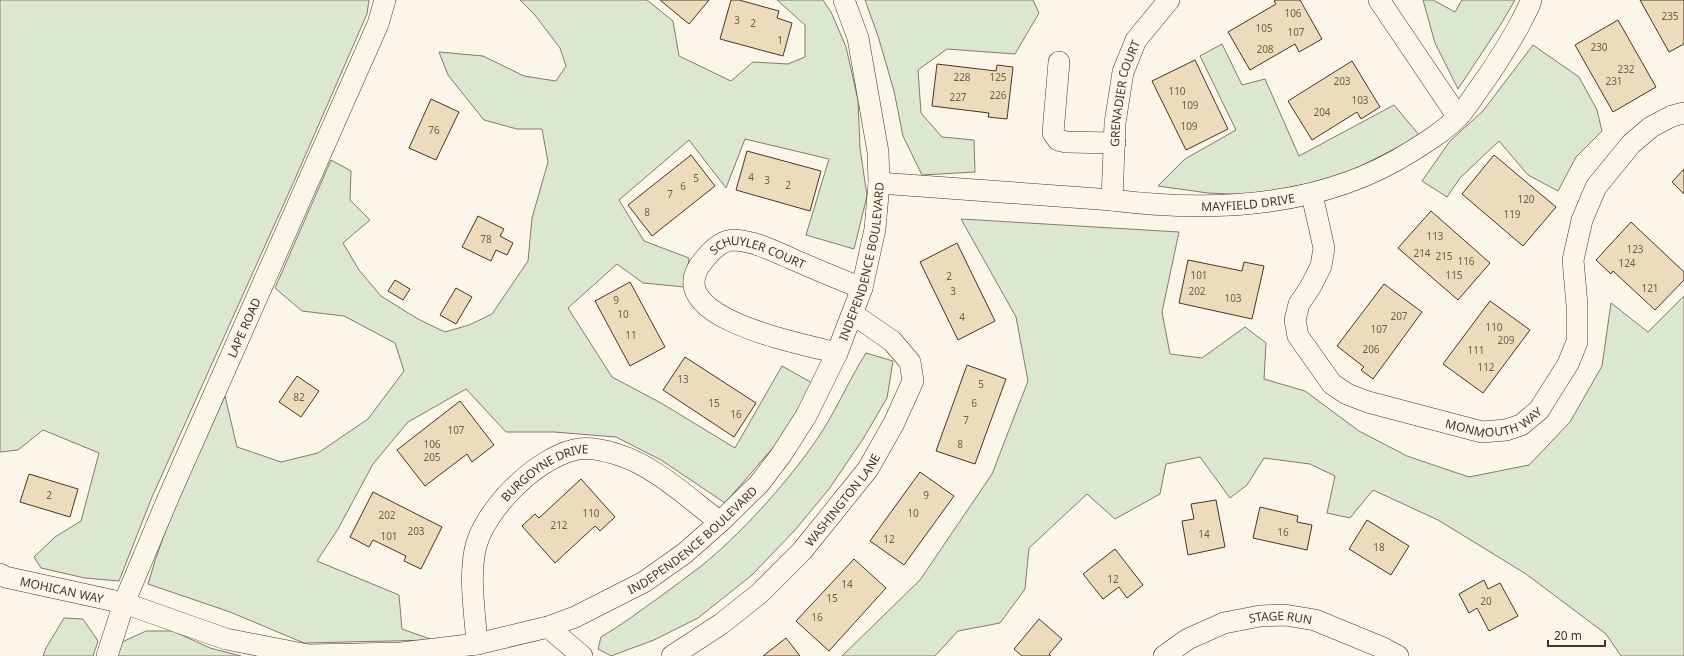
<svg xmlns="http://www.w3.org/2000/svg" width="1684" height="656" viewBox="0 0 1684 656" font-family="'Noto Sans',sans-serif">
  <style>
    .green { fill: #dce7d0; stroke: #887966 }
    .building { fill: #ecdcbc; stroke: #4a3520 }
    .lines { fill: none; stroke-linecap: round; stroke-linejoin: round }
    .minor-casing { stroke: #4a3520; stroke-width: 22 }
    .minor { stroke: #fbf6e9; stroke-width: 21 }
    .labels { text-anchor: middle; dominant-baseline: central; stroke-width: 3; stroke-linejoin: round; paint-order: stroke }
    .number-label { font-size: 10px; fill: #725f47 }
    .street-label { font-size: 12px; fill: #4a3520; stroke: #fbf6e9 }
  </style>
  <rect width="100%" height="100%" fill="#fbf6e9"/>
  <g class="green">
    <polygon points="0,0 369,0 367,14 295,179 152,497 119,581 85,578 41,568 34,557 55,537 81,521 99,453 43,430 18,450 0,452"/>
    <path d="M 520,0 L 647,0 L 673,21 L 679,56 L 731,81 L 753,62 L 788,64 L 805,57 L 805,25 L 777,0 L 823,0 L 831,12 L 846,47 L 858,100 L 860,148 L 867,196 L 854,249 L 806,235 L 829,159 L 745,139 L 726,188 L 689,140 L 619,200 L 644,241 L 689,258 L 685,287 L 643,283 L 617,264 L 568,308 L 612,377 L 661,403 L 735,448 L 782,366 L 814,384 L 778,442 L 725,503 L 661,460 L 616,437 L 554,432 L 506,432 L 466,389 L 408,422 L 373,464 L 338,529 L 317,561 L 399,595 L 402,629 L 433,640 L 304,643 L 230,612 L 148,584 C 166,519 197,458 225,396 L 237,447 L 281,462 L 318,453 L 368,419 L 404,371 L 395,343 L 344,316 L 302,311 L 275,288 L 331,160 L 351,171 L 350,200 L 370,220 L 343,243 L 359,270 L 381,296 L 418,319 L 445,332 L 469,325 L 492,314 L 528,261 L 532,218 L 548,162 L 542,129 L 517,129 L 484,120 L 448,75 L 439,52 L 483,56 L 524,76 L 556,81 L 566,66 L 560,48 L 534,14 Z"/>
    <polygon points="865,0 1033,0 1039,13 1015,54 947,49 918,70 921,113 942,137 974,140 975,172 922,175 903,136 894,91 878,36"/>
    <polygon points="1423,0 1433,0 1455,12 1462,0 1515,0 1501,24 1458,89 1435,43"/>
    <polygon points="1222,44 1242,85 1265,79 1299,156 1394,105 1420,136 1337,178 1250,195 1208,193 1158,186 1185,159 1236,130 1200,56"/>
    <polygon points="1533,45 1579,77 1597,110 1602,131 1576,157 1558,191 1528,175 1499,141 1460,178 1447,197 1422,181 1450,141 1483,111"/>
    <polygon points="961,219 1179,232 1162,312 1170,354 1202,358 1245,327 1266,343 1264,379 1305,391 1359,431 1407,456 1469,477 1529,465 1570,422 1602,366 1611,303 1648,332 1684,296 1684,656 1621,656 1606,634 1526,574 1438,520 1373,490 1350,518 1327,513 1335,476 1310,464 1264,458 1247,485 1230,498 1200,457 1166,464 1160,494 1115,519 1087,494 1029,548 1025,589 1000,623 958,631 935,656 842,656 920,580 992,474 1028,381 1016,317"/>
    <path d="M 866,353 L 893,361 L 887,398 L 863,439 L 829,489 L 795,530 L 752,575 L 698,618 L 654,640 L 611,656 L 598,649 L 601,637 C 622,625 641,610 661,596 C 674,586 687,577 700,567 C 740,535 783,487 813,445 C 834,416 847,383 866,353 Z"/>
    <polygon points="64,618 83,619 98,641 93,656 43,656 46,648"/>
    <polygon points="146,631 173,631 210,648 241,656 117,656 122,642"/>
  </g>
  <g class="building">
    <polygon points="660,0 709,0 689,24"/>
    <polygon points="731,0 739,0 779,11 777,18 792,23 783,56 720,39"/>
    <polygon points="1276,0 1300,0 1322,39 1299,52 1295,44 1250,70 1228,32 1276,4 1274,1"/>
    <polygon points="1640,0 1684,0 1684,44 1669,52"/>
    <polygon points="1618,20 1656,87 1613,112 1575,45"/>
    <polygon points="1195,60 1228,129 1186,150 1152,81"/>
    <polygon points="1352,61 1380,107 1361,119 1357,112 1312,140 1288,101"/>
    <polygon points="937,64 996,71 997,65 1013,67 1007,119 988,117 989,113 932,106"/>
    <polygon points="431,99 459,112 436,160 409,148"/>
    <polygon points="747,151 821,171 810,211 736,190"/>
    <polygon points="691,155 715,186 652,236 628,205"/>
    <polygon points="1494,155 1556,207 1523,246 1462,194"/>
    <polygon points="1684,169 1684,194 1672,182"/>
    <polygon points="1431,211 1490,263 1458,300 1398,248"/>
    <polygon points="478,216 504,229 500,236 513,243 507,255 496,250 491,261 462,247"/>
    <polygon points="1631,222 1684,272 1684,280 1655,310 1613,271 1611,274 1596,260"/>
    <polygon points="957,243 995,321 958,340 920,262"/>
    <polygon points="1188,260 1242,271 1244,262 1264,266 1252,319 1179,303"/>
    <polygon points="395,280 410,289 403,300 388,291"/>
    <polygon points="630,282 665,347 630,366 595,301"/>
    <polygon points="1384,284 1422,312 1373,379 1361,370 1364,367 1337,346"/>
    <polygon points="456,288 472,297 456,324 440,315"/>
    <polygon points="1490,301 1530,330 1483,393 1443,364"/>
    <polygon points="685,357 756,403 734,437 663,390"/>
    <polygon points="967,365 1006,379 975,464 936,451"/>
    <polygon points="297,376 319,391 301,417 279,402"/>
    <polygon points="460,401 494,445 472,462 467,454 425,486 397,450"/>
    <polygon points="920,472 954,496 904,565 870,541"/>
    <polygon points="29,474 78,489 70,517 20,502"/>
    <polygon points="581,479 615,517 600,531 595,526 555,563 522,526 535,514 539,518"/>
    <polygon points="373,492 442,527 421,569 404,561 406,556 373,540 369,547 350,537"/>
    <polygon points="1216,500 1225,547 1188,555 1182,521 1194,519 1191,504"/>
    <polygon points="1260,507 1298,516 1297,522 1312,525 1307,550 1253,538"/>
    <polygon points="1367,520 1409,546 1391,575 1349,549"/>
    <polygon points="1115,549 1143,585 1127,598 1119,587 1103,599 1083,574"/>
    <polygon points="854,559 886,588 829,651 796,621"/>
    <polygon points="1484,580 1488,589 1500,583 1518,616 1489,631 1477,608 1469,613 1459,594"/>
    <polygon points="1039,619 1062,639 1049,654 1051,656 1022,656 1014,649"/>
    <polygon points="786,638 800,656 763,656"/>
  </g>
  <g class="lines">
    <g class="minor-casing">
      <g id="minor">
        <polyline points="1379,0 1458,117"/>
        <polyline points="1059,62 1053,133 1058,140 1066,142 1115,143"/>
        <path id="s1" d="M 879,183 L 1112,200 C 1214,213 1323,208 1412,151 C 1428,141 1444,131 1458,117 C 1469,105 1478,89 1488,76 C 1500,58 1511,41 1521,22 C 1524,15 1529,8 1531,0"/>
        <path id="s2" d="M 1312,195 L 1324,248 L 1321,266 L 1311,286 L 1299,304 L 1295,320 L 1298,336 L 1332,384 L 1347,394 L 1368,402 L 1482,432 L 1506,430 L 1521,425 L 1539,410 L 1568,364 L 1577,342 L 1577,305 L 1573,260 L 1582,220 L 1596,187 L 1631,144 L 1651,127 L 1672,116 L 1684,113"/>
        <path id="s3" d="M 1112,200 L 1115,123 L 1123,72 L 1136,40 L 1169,0"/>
        <path id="s4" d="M 837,353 C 805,344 656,318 703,261 C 710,252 721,240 734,240 C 754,241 774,251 792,259 C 815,269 838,279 862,288"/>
        <path id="s5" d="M 0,574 L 5,577 L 124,603 L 226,639 L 308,655 L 401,653 L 477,644 L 548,627 L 575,617 L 644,582 L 685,553 L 720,522 L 759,484 L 781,455 L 806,416 L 837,353 L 862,288 L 875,229 L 879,183 L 878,152 L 858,38 L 844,0"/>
        <polyline points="548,627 582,656"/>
        <path id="s6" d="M 477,644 C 475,613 469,580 475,550 C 483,511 535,459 574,450 C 587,446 603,450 616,454 C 654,465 688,498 720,522"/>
        <path id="s7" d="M 107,656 L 124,603 L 169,496 L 378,24 L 385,0"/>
        <path id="s8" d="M 672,656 L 721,624 L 760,593 L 802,551 L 868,469 L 894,423 L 913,381 L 910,362 L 892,341 L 853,314"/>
        <path id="s9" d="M 1164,656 L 1188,639 L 1224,623 L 1260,616 L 1285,615 L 1315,620 L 1383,648 L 1398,656"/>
      </g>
    </g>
    <use href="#minor" class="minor"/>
  </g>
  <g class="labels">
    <g class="number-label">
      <text x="1293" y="13">106</text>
      <text x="1670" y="16">235</text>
      <text x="737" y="20">3</text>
      <text x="753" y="23">2</text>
      <text x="1264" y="28">105</text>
      <text x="1296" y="32">107</text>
      <text x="780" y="40">1</text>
      <text x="1599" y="47">230</text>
      <text x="1265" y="49">208</text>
      <text x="1626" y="69">232</text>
      <text x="962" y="77">228</text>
      <text x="998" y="77">125</text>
      <text x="1342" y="81">203</text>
      <text x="1614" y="81">231</text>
      <text x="1177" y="91">110</text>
      <text x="998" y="95">226</text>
      <text x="958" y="97">227</text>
      <text x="1360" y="100">103</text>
      <text x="1190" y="105">109</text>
      <text x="1322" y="112">204</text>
      <text x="1189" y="126">109</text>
      <text x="434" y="130">76</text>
      <text x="751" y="177">4</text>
      <text x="696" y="178">5</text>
      <text x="767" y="180">3</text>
      <text x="788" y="185">2</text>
      <text x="683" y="186">6</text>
      <text x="670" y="194">7</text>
      <text x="1526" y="199">120</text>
      <text x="647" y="212">8</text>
      <text x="1512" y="214">119</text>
      <text x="1435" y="236">113</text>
      <text x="486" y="239">78</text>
      <text x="1635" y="249">123</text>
      <text x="1422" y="253">214</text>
      <text x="1444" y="256">215</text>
      <text x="1466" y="261">116</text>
      <text x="1627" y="263">124</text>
      <text x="1199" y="275">101</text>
      <text x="1454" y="275">115</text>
      <text x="949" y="276">2</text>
      <text x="1650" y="288">121</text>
      <text x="953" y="291">3</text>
      <text x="1197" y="291">202</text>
      <text x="1233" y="298">103</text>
      <text x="616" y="300">9</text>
      <text x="623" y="314">10</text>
      <text x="1399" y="316">207</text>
      <text x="962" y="317">4</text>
      <text x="1494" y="327">110</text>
      <text x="1379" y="329">107</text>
      <text x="631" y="335">11</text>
      <text x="1506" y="340">209</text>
      <text x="1371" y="349">206</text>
      <text x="1476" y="350">111</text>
      <text x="1486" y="367">112</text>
      <text x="683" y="379">13</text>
      <text x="981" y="384">5</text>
      <text x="299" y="397">82</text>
      <text x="714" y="403">15</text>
      <text x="974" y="403">6</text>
      <text x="736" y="414">16</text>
      <text x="966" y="420">7</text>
      <text x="456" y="430">107</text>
      <text x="432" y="444">106</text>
      <text x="960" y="444">8</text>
      <text x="432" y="457">205</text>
      <text x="49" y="495">2</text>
      <text x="926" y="495">9</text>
      <text x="591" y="513">110</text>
      <text x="913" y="513">10</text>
      <text x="387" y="515">202</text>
      <text x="559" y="525">212</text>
      <text x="416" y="531">203</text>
      <text x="1283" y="532">16</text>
      <text x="1204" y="534">14</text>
      <text x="389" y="536">101</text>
      <text x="889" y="539">12</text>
      <text x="1379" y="547">18</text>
      <text x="1113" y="579">12</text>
      <text x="847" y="584">14</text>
      <text x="832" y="598">15</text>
      <text x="1486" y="601">20</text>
      <text x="817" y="617">16</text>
    </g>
    <g class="street-label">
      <text stroke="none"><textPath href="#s3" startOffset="108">GRENADIER COURT</textPath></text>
      <text stroke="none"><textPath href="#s1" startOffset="370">MAYFIELD DRIVE</textPath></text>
      <text stroke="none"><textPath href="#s4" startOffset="254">SCHUYLER COURT</textPath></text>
      <text stroke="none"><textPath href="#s5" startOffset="1068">INDEPENDENCE BOULEVARD</textPath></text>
      <text stroke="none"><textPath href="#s7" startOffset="356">LAPE ROAD</textPath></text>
      <text stroke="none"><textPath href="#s2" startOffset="380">MONMOUTH WAY</textPath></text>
      <text stroke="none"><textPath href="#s6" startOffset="204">BURGOYNE DRIVE</textPath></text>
      <text stroke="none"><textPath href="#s8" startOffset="233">WASHINGTON LANE</textPath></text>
      <text stroke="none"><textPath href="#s5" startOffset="732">INDEPENDENCE BOULEVARD</textPath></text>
      <text stroke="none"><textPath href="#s5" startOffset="64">MOHICAN WAY</textPath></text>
      <text stroke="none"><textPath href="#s9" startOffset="126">STAGE RUN</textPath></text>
    </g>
  </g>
  <path d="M1548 640v6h57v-6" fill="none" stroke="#4a3520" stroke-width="2"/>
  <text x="1554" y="640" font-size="12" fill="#4a3520" stroke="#fbf6e9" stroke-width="3" paint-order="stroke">20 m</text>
</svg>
